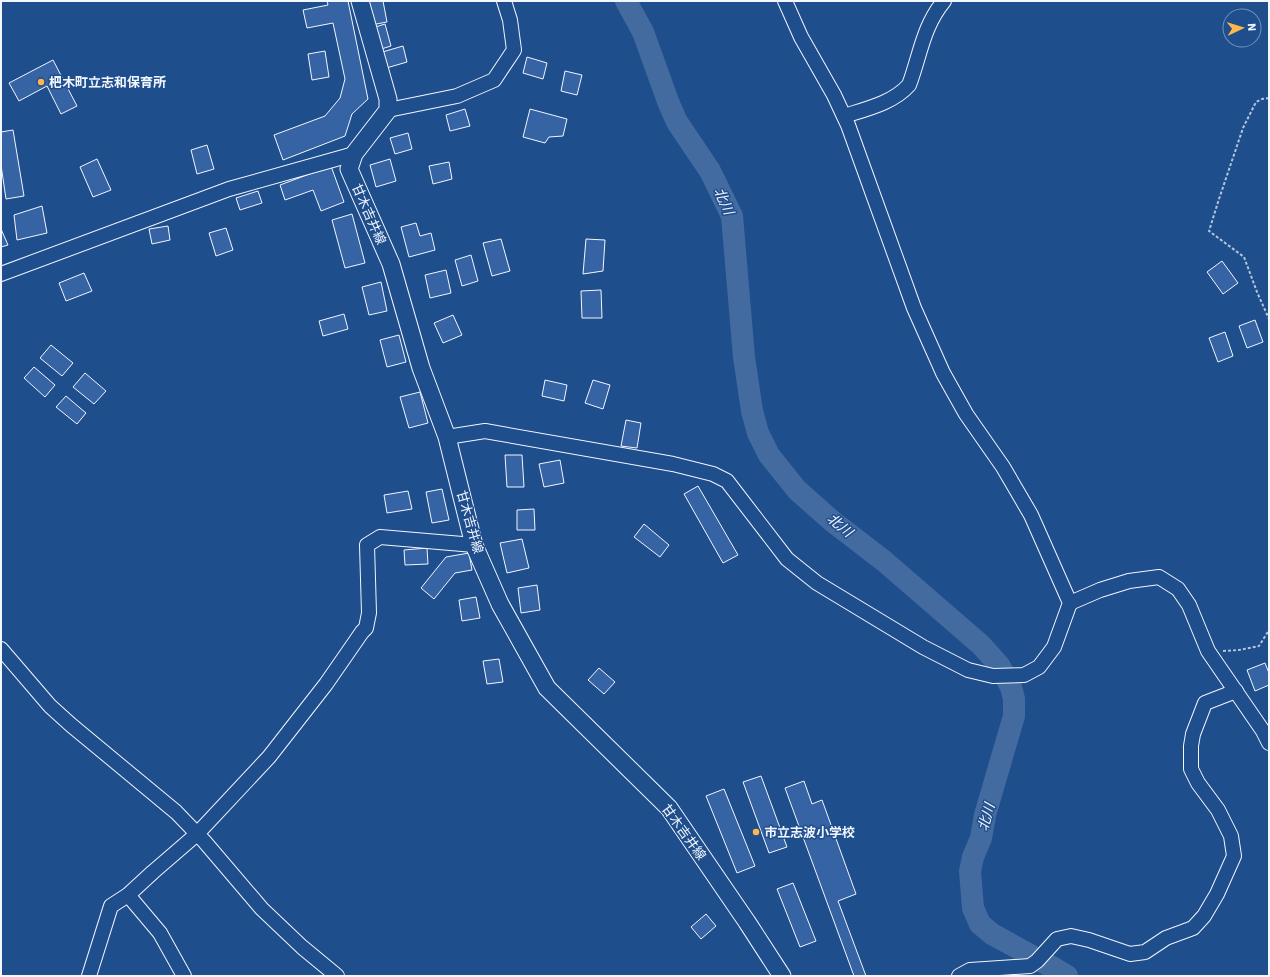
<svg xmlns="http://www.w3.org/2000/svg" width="1270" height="977" viewBox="0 0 1270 977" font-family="'IBM Plex Sans','Noto Sans JP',sans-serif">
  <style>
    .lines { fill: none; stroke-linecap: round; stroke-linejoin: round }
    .river { stroke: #446ba0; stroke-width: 22 }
    .building { fill: #3563a3; stroke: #f2f6ff }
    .minor-casing { stroke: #f2f6ff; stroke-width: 16 }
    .major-casing { stroke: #f2f6ff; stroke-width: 19 }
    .path { stroke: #b3c4dc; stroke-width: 2; stroke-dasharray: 3 2; stroke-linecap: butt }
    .minor { stroke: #1f4e8c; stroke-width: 14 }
    .major { stroke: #1f4e8c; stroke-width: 17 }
    .poi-dot { fill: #ffb74d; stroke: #1f4e8c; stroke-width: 1.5 }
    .labels { text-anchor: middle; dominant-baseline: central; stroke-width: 3; stroke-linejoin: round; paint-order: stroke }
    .poi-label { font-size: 13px; font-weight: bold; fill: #f2f6ff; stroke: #1f4e8c; text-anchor: start }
    .street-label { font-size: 13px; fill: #f2f6ff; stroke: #1f4e8c }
    .water-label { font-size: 14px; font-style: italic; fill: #f2f6ff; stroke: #1f4e8c }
  </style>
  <rect width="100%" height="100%" fill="#1f4e8c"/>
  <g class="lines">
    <polyline class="river" points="626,1 643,32 669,104 677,122 710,171 732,216 744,357 752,411 758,433 769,455 797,490 832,521 884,561 981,645 999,665 1011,687 1014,699 1014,716 985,815 981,838 973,857 970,871 973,908 980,924 992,934 1052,967 1067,976"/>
  </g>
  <g class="building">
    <polygon points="327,1 348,1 368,99 352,114 345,136 283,160 274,135 325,116 340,98 345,79 333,23 307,28 303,10 328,5"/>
    <polygon points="366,1 383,1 387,22 371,25"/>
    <polygon points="385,24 391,46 378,50 372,28"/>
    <polygon points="403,46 407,62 383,69 379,53"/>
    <polygon points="325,51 329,77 312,80 308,54"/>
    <polygon points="527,57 547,63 543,79 523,73"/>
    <polygon points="53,60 77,106 61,114 47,86 19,101 9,83"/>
    <polygon points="565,71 582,75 577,95 561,91"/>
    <polygon points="465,109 470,126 450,131 446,115"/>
    <polygon points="530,109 567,119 563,136 549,137 545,143 523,137"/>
    <polygon points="13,130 24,196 6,199 1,165 1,132"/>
    <polygon points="408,133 412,149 395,154 390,138"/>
    <polygon points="207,145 214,169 197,174 191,150"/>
    <polygon points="97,159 111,190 93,197 80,167"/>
    <polygon points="390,159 396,181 376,187 370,165"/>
    <polygon points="449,162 452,179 433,184 429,166"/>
    <polygon points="331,166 344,202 321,211 313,190 285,200 280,185"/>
    <polygon points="258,191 262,203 240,210 236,198"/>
    <polygon points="42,206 47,233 17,240 14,215"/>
    <polygon points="352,214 365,263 345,268 332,220"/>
    <polygon points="416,223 420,236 431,233 435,250 409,257 401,227"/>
    <polygon points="168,226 170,240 152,244 149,229"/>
    <polygon points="226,228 233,250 216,256 209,233"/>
    <polygon points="1,229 8,245 1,247"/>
    <polygon points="501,239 510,271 492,276 483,243"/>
    <polygon points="586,239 605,240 603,271 583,274"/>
    <polygon points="471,255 478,281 462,286 455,260"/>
    <polygon points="1222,261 1238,283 1223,294 1207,272"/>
    <polygon points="446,270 451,293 430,298 425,275"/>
    <polygon points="84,273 92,291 66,301 59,283"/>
    <polygon points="381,282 387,311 369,315 362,287"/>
    <polygon points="601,290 602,318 582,318 581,291"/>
    <polygon points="344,314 348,329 323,336 319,321"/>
    <polygon points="453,315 462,335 443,343 434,323"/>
    <polygon points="1255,320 1263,342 1247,348 1239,326"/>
    <polygon points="1225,332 1233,356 1218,362 1209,338"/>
    <polygon points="399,335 406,362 387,367 380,340"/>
    <polygon points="51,345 73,363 62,376 40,358"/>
    <polygon points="34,367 55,385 45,397 24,378"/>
    <polygon points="85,373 106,391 94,404 73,387"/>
    <polygon points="545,380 567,385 564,401 542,396"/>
    <polygon points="593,380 610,385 603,409 585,403"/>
    <polygon points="420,392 428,423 409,428 400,397"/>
    <polygon points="66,396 86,413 77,424 56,407"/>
    <polygon points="626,420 641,423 637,448 621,446"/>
    <polygon points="505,455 522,455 524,487 507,487"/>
    <polygon points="560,460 564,483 544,487 539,464"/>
    <polygon points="698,486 738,555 723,563 684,494"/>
    <polygon points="442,489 449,520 432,523 426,492"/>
    <polygon points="408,491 412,509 387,513 384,495"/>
    <polygon points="534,509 535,530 517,530 517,510"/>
    <polygon points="644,524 669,545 660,557 634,537"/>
    <polygon points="522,539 529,568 507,573 500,543"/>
    <polygon points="427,548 428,564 405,565 404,550"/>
    <polygon points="469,553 472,570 455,573 434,599 421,588 446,557"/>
    <polygon points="537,585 540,610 521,613 518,588"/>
    <polygon points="476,597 480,618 462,621 459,600"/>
    <polygon points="499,659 503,682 487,684 483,661"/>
    <polygon points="1265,663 1269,673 1269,685 1255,691 1247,670"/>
    <polygon points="599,668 615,682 604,694 588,680"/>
    <polygon points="761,776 787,847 769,853 743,782"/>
    <polygon points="804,781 812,804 822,800 856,894 838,901 866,976 854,976 785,788"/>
    <polygon points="724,789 755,866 737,873 706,796"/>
    <polygon points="793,883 816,941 800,947 777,889"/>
    <polygon points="706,914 716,926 701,939 691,927"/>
  </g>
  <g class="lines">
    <g class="minor-casing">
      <g id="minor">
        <polyline points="388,110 457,96 494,80 514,50 510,20 504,1"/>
        <path d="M 844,116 C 866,109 893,103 909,85 C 920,56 923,26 944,1"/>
        <polyline points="1,274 229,189 354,154"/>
        <polyline points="447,437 485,431 673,464 713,474 727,481 787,559 817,583 923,647 968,670 993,676 1024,675 1039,667 1054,647 1070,603 1031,515 1003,467 966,414 943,373 914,308 848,125 834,95 801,37 785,1"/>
        <polyline points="1070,603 1100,590 1129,581 1159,577 1178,589 1189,605 1208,651 1263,731 1269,743"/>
        <polyline points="1,649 50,706 71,725 176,812 204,841 262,909 302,947 337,976"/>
        <polyline points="128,895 160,933 184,976"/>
        <polyline points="89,976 111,906 128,895 153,872 197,834 269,757 326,684 362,632 366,628 369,613 367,545 380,537 474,545"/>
        <polyline points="959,976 970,970 1030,966 1037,961 1057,939 1071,936 1089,940 1130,954 1145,952 1166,938 1193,928 1204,916 1217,894 1234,856 1231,836 1218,810 1198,783 1191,769 1191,746 1193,734 1205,703 1236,691"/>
      </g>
    </g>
    <g class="major-casing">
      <polyline id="major" points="360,1 388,99 388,110 354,154 349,169 391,264 421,368 447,437 474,545 500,604 547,688 669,808 747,922 782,976"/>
    </g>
    <g class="path">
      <polyline points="1269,98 1262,99 1256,102 1243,128 1219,199 1209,231 1244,257 1257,292 1269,319"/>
      <polyline points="1223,651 1239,650 1259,646 1269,630"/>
    </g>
    <use href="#minor" class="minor"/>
    <use href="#major" class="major"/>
  </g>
  <g class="poi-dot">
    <circle cx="41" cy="82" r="4"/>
    <circle cx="756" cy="832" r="4"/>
  </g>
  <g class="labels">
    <g class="poi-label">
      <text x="49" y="82">杷木町立志和保育所</text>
      <text x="764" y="832">市立志波小学校</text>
    </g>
    <g class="street-label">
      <text transform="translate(369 214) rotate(66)">甘木吉井線</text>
      <text transform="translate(470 522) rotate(74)">甘木吉井線</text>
      <text transform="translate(684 832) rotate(54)">甘木吉井線</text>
    </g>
    <g class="water-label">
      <text transform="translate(724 201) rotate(66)">北川</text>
      <text transform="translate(840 525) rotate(39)">北川</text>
      <text transform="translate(986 817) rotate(-74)">北川</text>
    </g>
  </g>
  <rect width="1270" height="977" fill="none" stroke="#f2f6ff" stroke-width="4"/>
  <g transform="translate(1242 28) rotate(86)"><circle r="19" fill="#1f4e8c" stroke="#7391ba"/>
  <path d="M0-3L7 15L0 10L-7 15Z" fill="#ffb74d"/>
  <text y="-6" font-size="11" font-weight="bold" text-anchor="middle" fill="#f2f6ff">N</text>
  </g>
</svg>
